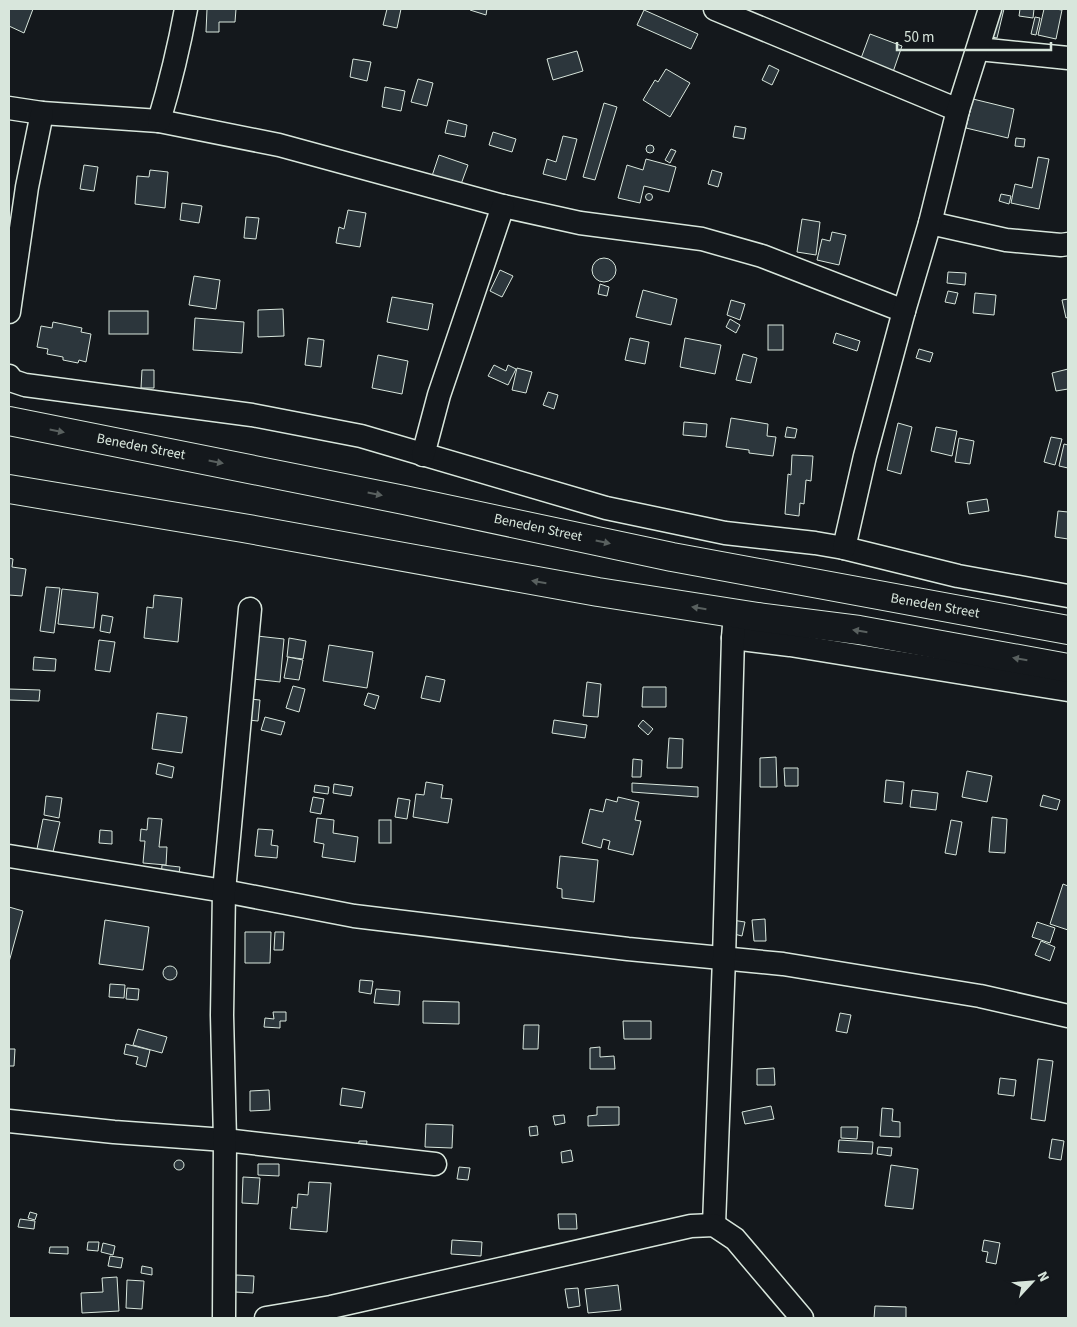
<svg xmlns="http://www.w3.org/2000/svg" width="1077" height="1327" viewBox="0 0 1077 1327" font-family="'Source Sans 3',sans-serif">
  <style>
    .building { fill: #2c363c; stroke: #d8e6dc }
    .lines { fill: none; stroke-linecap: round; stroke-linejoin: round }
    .minor-casing { stroke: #d8e6dc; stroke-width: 25 }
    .major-casing { stroke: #d8e6dc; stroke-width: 30 }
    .minor { stroke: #14181c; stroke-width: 22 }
    .major { stroke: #14181c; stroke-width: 28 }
    .oneway { fill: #59605f }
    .labels { text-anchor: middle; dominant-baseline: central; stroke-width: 4; stroke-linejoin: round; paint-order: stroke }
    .street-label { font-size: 14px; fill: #d8e6dc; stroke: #14181c }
  </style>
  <rect width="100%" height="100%" fill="#14181c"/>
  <g class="building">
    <polygon points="9,9 33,9 24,33 9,26"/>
    <polygon points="207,9 236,9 235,22 219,22 219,32 206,32"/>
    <polygon points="387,9 401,9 397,28 383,25"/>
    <polygon points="471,9 487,9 486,15 470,10"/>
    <polygon points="993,9 1004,9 997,38 987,36"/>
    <polygon points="1020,9 1034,9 1033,18 1019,16"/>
    <polygon points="1044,9 1055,9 1062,10 1056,39 1038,35"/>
    <polygon points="644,10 698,34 691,49 637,25"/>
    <polygon points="1035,17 1040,18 1036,35 1031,34"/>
    <polygon points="870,34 902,46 893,72 860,61"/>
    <polygon points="577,51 583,71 553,80 547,59"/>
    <polygon points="353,59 371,62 367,81 350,77"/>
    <polygon points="769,65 779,70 772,85 762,80"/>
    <polygon points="666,69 690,83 670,117 643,100 655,80 658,82"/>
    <polygon points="418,79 433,83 427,106 411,102"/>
    <polygon points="385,87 405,91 401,111 382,107"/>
    <polygon points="973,99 1014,109 1008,138 966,128"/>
    <polygon points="604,103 617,107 595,180 583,177"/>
    <polygon points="448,120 467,125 465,137 445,133"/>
    <polygon points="735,126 746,128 744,139 733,137"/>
    <polygon points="493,132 516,139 512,152 489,145"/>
    <polygon points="563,136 577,139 566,180 543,174 547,159 556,162"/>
    <polygon points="1016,138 1025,139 1024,147 1015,146"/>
    <circle cx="650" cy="149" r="4"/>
    <polygon points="671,149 676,151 670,163 665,160"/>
    <polygon points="439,155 468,165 460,187 432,176"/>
    <polygon points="1038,157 1049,159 1039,209 1011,203 1015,184 1032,188"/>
    <polygon points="646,159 676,167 669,192 644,186 640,203 618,198 627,165 643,170"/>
    <polygon points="84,165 98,167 94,191 80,189"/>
    <polygon points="150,170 168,172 165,208 135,204 137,176 149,177"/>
    <polygon points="712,170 722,173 718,187 708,184"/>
    <circle cx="649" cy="197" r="3.5"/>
    <polygon points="1001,194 1011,196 1009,204 999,201"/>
    <polygon points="182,203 202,206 199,223 180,220"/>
    <polygon points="348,210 366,213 360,247 336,243 339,227 344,229"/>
    <polygon points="246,217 259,218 256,239 244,238"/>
    <polygon points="802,219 820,222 816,255 797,252"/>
    <polygon points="832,232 846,235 839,265 817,260 822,239 830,241"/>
    <circle cx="604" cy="270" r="12"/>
    <polygon points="500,270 513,276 502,297 490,291"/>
    <polygon points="948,272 966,273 965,285 947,283"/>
    <polygon points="194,276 220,280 216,309 189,305"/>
    <polygon points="600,284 609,287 607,296 598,294"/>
    <polygon points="643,290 677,299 671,325 636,317"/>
    <polygon points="948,291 958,293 955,304 945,302"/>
    <polygon points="975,293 996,295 994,315 973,313"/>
    <polygon points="392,297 433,304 428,330 387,322"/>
    <polygon points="1068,299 1068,317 1066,318 1062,300"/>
    <polygon points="731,300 745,304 740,320 727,315"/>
    <polygon points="283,309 284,336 258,337 258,310"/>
    <rect x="109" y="311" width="39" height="23"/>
    <polygon points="195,318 244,322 242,353 193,350"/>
    <polygon points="730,319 740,325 736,333 726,327"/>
    <polygon points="53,322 82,328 81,332 91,334 86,362 79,360 78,363 63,360 63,357 47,354 48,349 37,347 41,326 52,328"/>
    <rect x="768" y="325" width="15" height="25"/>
    <polygon points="836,333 860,341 857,351 833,343"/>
    <polygon points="308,338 324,340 321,367 305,365"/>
    <polygon points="630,338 649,342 645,364 625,360"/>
    <polygon points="685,338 721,345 715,374 680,367"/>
    <polygon points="919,349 933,353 930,362 916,358"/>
    <polygon points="743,354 757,358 751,383 736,380"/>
    <polygon points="378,355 408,361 402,394 372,388"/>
    <polygon points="494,365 506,371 508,365 516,369 508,385 488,376"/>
    <polygon points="517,368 532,372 526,393 512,390"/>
    <polygon points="1068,369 1068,389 1056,391 1052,373"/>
    <polygon points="142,370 154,370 154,388 141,388"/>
    <polygon points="548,392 558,395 554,409 543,405"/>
    <polygon points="731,418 768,424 767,436 776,437 773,456 749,453 749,450 726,447"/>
    <polygon points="684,422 707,424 706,437 683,435"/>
    <polygon points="898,423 912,427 901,474 887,470"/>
    <polygon points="787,427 797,429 795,438 785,437"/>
    <polygon points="936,427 957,431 952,456 931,451"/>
    <polygon points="1051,437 1062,439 1055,465 1044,462"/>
    <polygon points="959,438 974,441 970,464 955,462"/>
    <polygon points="1064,444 1068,445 1068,468 1059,466"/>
    <polygon points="792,455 813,456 811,481 806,480 804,504 800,503 799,516 785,514 788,474 791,475"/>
    <polygon points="987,499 989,511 969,514 967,502"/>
    <polygon points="1058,511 1068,512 1068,539 1055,537"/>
    <polygon points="9,558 13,559 12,567 26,569 22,596 9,595"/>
    <polygon points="46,587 60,588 54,633 40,631"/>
    <polygon points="62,589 98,593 94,628 58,624"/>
    <polygon points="154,595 182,598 178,642 144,638 147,607 153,608"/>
    <polygon points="102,615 113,617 110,633 100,631"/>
    <polygon points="257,636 284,639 280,682 253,679"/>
    <polygon points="289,638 306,641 303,659 287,657"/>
    <polygon points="99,640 115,642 110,672 95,670"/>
    <polygon points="329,645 373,652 367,688 323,681"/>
    <polygon points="34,657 56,659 55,671 33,670"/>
    <polygon points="288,657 303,660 299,680 284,678"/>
    <polygon points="426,676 445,680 440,702 421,698"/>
    <polygon points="587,682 601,684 598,717 583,716"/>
    <polygon points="293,686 305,689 299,712 286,708"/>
    <polygon points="643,687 666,687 666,707 642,707"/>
    <polygon points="9,689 40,690 39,701 9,700"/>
    <polygon points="368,693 379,696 375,709 364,705"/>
    <polygon points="250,699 260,700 258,721 248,720"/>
    <polygon points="157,713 187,717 182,753 152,749"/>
    <polygon points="265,717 285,722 281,735 261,730"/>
    <polygon points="554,720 587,725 585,738 552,733"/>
    <polygon points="643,720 653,729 648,735 638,726"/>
    <polygon points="669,738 683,739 682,768 667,768"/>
    <polygon points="776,757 777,787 760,787 760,758"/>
    <polygon points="633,759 642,760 641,777 632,777"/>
    <polygon points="158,763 174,767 172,778 156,774"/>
    <polygon points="784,768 798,768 798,786 785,786"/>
    <polygon points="967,771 992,776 987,802 962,797"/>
    <polygon points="886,780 904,782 902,804 884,802"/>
    <polygon points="426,782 443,785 441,798 452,799 448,823 413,817 416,794 424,795"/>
    <polygon points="632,783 698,787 698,797 632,792"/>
    <polygon points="334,784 353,787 351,796 333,793"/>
    <polygon points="315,785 329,787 328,794 314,792"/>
    <polygon points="912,790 938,793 936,810 910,807"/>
    <polygon points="1043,795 1060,800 1057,810 1040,806"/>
    <polygon points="46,796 62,798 59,818 44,815"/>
    <polygon points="313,797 324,799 321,814 310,812"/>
    <polygon points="618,797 639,802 635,820 641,821 633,855 608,849 610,841 603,839 601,848 582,843 590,809 603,812 606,799 617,802"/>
    <polygon points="398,798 410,800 407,819 395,817"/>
    <polygon points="992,817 1007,819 1005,853 989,852"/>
    <polygon points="148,818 162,819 159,847 167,847 166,865 143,863 145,841 140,841 141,829 147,830"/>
    <polygon points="317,818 334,820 333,833 358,837 355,862 322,857 324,844 314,842"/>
    <polygon points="43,819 60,822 53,852 37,849"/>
    <rect x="379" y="820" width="12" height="23"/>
    <polygon points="951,820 962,822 956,855 945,853"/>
    <polygon points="258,829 273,830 271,845 278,846 277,858 255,856"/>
    <polygon points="100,830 112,831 112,844 99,843"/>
    <polygon points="560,856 598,860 594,902 562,898 562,889 557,888"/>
    <polygon points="162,865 180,867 178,879 161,877"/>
    <polygon points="1063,884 1068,886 1068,930 1050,924"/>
    <polygon points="9,907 23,911 9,962"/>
    <polygon points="765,919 766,941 754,941 752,920"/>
    <polygon points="105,920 149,927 143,970 99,964"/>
    <polygon points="732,920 745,922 742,936 730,933"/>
    <polygon points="1037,922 1055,928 1050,943 1032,937"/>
    <polygon points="245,932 271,932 270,963 245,963"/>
    <polygon points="275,932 284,932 283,950 274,950"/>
    <polygon points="1041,941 1055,947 1050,961 1035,955"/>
    <circle cx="170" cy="973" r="7"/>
    <polygon points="360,980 373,981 371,994 359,992"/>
    <polygon points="110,984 125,985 124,998 109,997"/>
    <polygon points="127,988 139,989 138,1000 126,999"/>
    <polygon points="376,989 400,991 399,1005 374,1003"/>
    <polygon points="423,1001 459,1002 459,1024 423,1023"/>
    <polygon points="273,1012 286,1012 286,1021 280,1021 280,1028 264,1027 265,1018 274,1019"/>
    <polygon points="840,1013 851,1015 847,1033 836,1031"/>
    <polygon points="623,1021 651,1021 651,1039 624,1039"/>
    <polygon points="524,1025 539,1025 538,1049 523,1049"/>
    <polygon points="138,1029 167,1037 162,1053 133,1045"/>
    <polygon points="126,1044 150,1050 146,1067 136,1064 138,1057 124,1054"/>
    <polygon points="600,1047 600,1057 614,1056 615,1069 590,1069 590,1048"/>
    <polygon points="9,1049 15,1049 14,1066 9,1066"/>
    <polygon points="1038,1059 1053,1061 1045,1121 1031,1119"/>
    <polygon points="774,1068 775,1085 757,1085 757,1069"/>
    <polygon points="1000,1078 1016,1080 1014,1096 998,1094"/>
    <polygon points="342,1088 365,1092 362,1108 340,1105"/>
    <polygon points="269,1090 270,1110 250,1111 250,1091"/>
    <polygon points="771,1106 774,1119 745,1124 742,1112"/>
    <polygon points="597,1107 619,1107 619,1125 588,1126 588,1116 597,1115"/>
    <polygon points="882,1108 893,1109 892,1121 900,1122 900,1137 880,1136"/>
    <polygon points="564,1115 565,1123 555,1125 553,1116"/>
    <polygon points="426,1124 453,1125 452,1148 425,1147"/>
    <polygon points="537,1126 538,1135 530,1136 529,1127"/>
    <polygon points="841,1127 858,1127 857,1139 841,1138"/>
    <polygon points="1052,1139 1064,1141 1061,1160 1049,1158"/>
    <polygon points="839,1140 873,1142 872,1154 838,1152"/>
    <polygon points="359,1141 367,1141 366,1149 358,1148"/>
    <polygon points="878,1147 892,1148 891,1156 877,1154"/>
    <polygon points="571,1150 573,1161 562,1163 561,1152"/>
    <circle cx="179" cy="1165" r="5"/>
    <polygon points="258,1164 279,1164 279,1176 258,1175"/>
    <polygon points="891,1165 918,1169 913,1209 885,1206"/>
    <polygon points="459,1167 470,1168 468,1180 457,1179"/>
    <polygon points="243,1177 260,1178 258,1204 242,1203"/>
    <polygon points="309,1182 331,1183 327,1232 290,1229 292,1207 297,1208 298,1194 308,1195"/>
    <polygon points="30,1212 37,1214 35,1220 28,1218"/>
    <polygon points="558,1214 576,1214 577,1229 559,1229"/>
    <polygon points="20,1219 35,1221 34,1229 18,1227"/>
    <polygon points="452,1240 482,1242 481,1256 451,1254"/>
    <polygon points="984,1240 1000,1243 996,1264 986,1262 988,1252 982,1251"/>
    <polygon points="88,1242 99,1242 98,1251 87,1250"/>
    <polygon points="103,1243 115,1246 113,1255 101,1252"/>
    <polygon points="50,1247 68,1247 68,1254 49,1253"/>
    <polygon points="110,1256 123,1258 121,1268 108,1266"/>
    <polygon points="142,1266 152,1268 152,1275 141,1273"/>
    <polygon points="236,1275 254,1276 253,1293 235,1292"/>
    <polygon points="117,1277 119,1311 82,1313 81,1293 103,1292 102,1278"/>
    <polygon points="127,1280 144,1281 142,1309 126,1308"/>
    <polygon points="618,1285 621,1310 588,1313 585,1289"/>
    <polygon points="578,1288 580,1306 568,1308 565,1289"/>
    <polygon points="875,1306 906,1307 906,1318 874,1318"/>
  </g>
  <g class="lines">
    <g class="minor-casing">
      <g id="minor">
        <polyline points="715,9 958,110"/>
        <polyline points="978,49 1068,58"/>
        <polyline points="9,108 42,113 159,121 279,145 503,206 580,223 702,239 762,256 904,311"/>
        <path d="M 159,121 C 170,84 179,47 186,9"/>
        <polyline points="930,223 1006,240 1061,245 1068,244"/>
        <polyline points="9,312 27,187 42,113"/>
        <polyline points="9,376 13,381 25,385 252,415 361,436 606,508 725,533 815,543 844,548 958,576 1068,596"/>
        <polyline points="423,455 439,395 503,206"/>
        <polyline points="844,548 865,456 904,311 930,223 958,110 990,9"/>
        <polyline points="733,638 790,645 1068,690"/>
        <polyline points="9,856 224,891 354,916 628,949 783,964 980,996 1068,1016"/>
        <polyline points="9,1121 114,1132 225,1140 435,1164"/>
        <polyline points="714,1225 724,958 733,638 735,613"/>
        <polyline points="224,1318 225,1140 222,1015 224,891 250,609"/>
        <polyline points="266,1318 331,1307 691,1226 714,1225 735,1239 802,1318"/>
      </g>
    </g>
    <g class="major-casing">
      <g id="major">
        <polyline points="9,421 404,500 672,557 1068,630"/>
        <polyline points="9,489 243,528 598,592 758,617 859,630 1068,668"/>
      </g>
    </g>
    <use href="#minor" class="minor"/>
    <use href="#major" class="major"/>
  </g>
  <defs><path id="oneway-solid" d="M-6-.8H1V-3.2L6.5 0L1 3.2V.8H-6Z" transform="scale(1.25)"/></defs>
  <g class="oneway">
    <use href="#oneway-solid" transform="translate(57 431) rotate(11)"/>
    <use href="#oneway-solid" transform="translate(216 462) rotate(11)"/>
    <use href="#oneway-solid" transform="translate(375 494) rotate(11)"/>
    <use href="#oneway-solid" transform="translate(603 542) rotate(12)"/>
    <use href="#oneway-solid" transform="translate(539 582) rotate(-170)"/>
    <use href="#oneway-solid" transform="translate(699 608) rotate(-171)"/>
    <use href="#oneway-solid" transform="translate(860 631) rotate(-171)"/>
    <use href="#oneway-solid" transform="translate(1020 659) rotate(-170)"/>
  </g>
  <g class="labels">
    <g class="street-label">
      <text transform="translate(141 447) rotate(11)">Beneden Street</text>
      <text transform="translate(538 528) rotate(12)">Beneden Street</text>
      <text transform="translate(935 606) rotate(10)">Beneden Street</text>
    </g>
  </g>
  <rect width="1077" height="1327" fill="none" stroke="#d8e6dc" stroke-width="20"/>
  <g transform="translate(1032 1282) rotate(64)" stroke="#14181c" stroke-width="4" paint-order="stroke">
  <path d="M0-4L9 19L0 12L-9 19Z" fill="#d8e6dc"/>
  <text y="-8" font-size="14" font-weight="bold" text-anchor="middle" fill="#d8e6dc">N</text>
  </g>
  <path d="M897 42v8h154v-8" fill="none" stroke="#d8e6dc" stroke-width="2.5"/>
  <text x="904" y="42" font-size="15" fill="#d8e6dc" stroke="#14181c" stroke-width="4" paint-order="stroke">50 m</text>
</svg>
